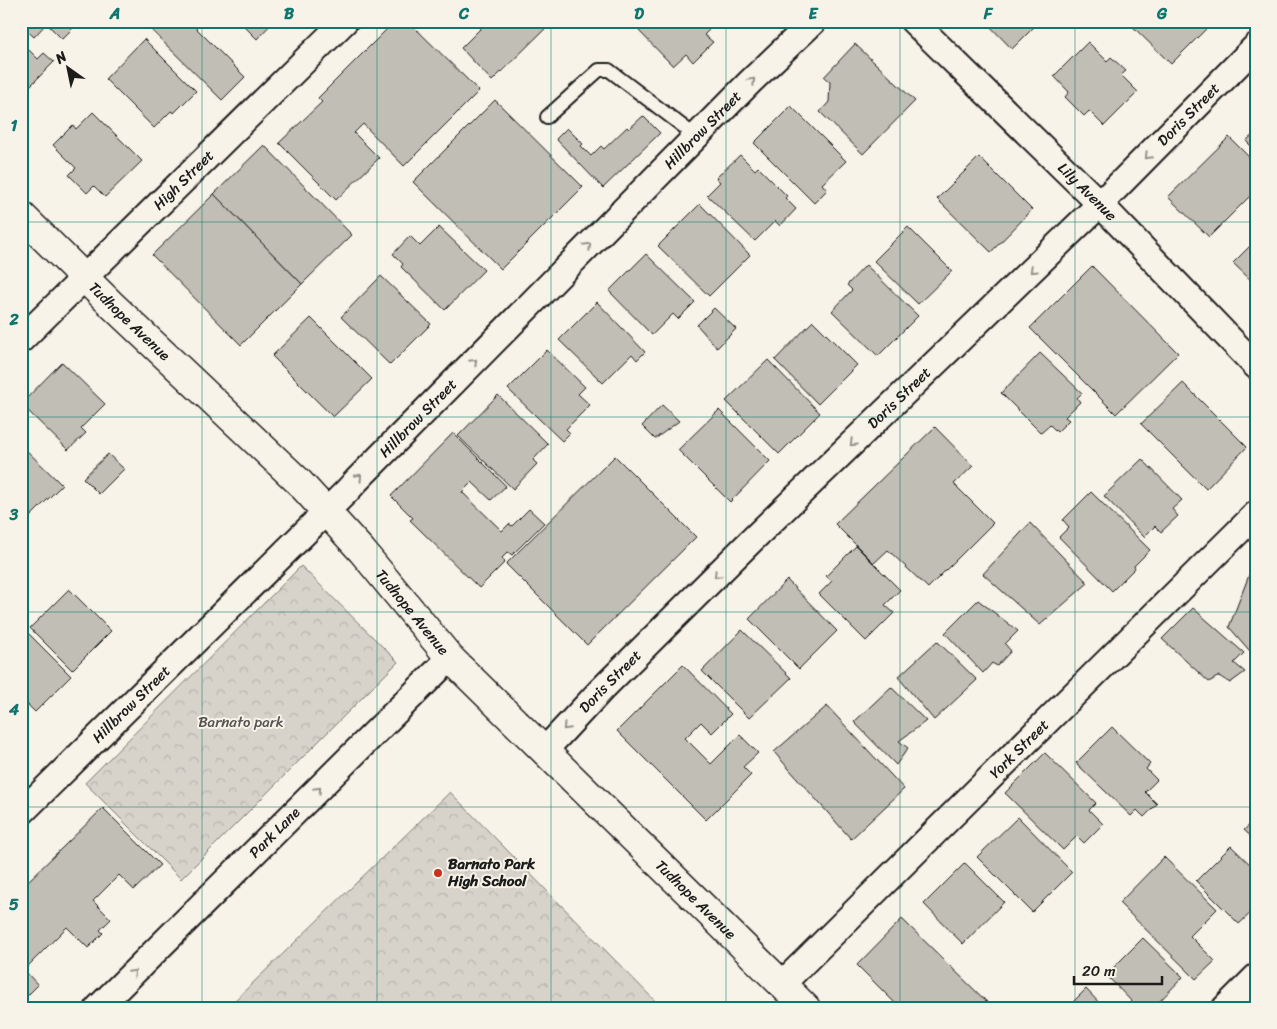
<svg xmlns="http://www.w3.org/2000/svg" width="1277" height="1029" viewBox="0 0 1277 1029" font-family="Sriracha,sans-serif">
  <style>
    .forest { fill: url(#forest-crowns); stroke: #7a7874 }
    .building { fill: #c0beb5; stroke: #1c1c1c }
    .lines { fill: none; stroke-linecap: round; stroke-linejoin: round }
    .lane-casing { stroke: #1c1c1c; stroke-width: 16 }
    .street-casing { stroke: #1c1c1c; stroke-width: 29 }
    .secondary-casing { stroke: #1c1c1c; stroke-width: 31 }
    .lane { stroke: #f7f3e8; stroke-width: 12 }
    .street { stroke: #f7f3e8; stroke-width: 25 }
    .secondary { stroke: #f7f3e8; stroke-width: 28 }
    .oneway { stroke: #94928c }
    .grid { fill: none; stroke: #0f766e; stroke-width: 1; stroke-opacity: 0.55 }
    .poi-dot { fill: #c8321e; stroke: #f7f3e8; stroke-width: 2 }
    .labels { text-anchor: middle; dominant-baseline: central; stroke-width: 4; stroke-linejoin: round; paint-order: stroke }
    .street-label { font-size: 15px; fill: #1c1c1c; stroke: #f7f3e8 }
    .park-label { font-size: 15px; fill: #545351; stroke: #f7f3e8 }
    .poi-label { font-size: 15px; font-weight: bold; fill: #1c1c1c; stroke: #f7f3e8; text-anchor: start }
    .neatline { fill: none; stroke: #0f766e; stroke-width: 2 }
    .grid-label { font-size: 16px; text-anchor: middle; font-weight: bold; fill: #0f766e }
  </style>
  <defs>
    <pattern id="forest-crowns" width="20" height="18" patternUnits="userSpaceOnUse" patternTransform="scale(1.25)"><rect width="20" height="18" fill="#d7d3cb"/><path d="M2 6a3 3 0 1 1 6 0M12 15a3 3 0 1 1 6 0" fill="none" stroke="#b8b5ae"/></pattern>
  </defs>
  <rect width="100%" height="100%" fill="#f7f3e8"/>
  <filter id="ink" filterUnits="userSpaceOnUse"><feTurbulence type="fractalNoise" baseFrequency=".02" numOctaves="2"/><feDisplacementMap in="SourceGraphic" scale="10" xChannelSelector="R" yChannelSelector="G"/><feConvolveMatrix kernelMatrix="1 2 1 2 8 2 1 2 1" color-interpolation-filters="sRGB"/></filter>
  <g filter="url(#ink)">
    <g class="forest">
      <polygon points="301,566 398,662 181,879 85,783"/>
      <polygon points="450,792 662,1008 227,1008"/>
    </g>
    <g class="building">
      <polygon points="21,21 41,21 45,25 34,37 21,25"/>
      <polygon points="44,21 80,21 62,39"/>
      <polygon points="142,21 189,21 245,77 222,100"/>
      <polygon points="239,21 274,21 257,39"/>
      <polygon points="395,21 408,21 479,91 404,166 363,124 354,133 379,158 336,200 279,143 322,102 318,98"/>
      <polygon points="488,21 553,21 492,81 461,48"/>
      <polygon points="648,21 718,21 704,35 713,42 693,62 686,54 673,66 639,31"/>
      <polygon points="726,21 745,21 735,31"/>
      <polygon points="985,21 1040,21 1012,49"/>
      <polygon points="1127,21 1207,21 1210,25 1171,64"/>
      <polygon points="144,39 196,91 174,113 171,111 154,128 105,79"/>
      <polygon points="1088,42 1107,61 1111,57 1126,71 1121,75 1138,92 1104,126 1089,111 1084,116 1065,97 1069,92 1054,76"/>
      <polygon points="855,44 915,101 863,154 820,112 829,102 830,82 824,77"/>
      <polygon points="26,47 38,59 44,53 54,62 21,95 21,53"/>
      <polygon points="495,100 583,187 501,269 413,182"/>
      <polygon points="791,106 846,161 822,184 827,190 814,203 754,143"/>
      <polygon points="93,112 142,161 105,197 94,186 87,193 69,175 76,168 53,145 73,125 76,129"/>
      <polygon points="643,116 660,133 603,188 556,139 567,128 583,144 581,146 591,156 601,146 604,149 627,127 629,129"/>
      <polygon points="1256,132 1256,151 1246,141"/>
      <polygon points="1229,137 1256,164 1256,190 1209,237 1168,197"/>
      <polygon points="264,145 352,235 302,284 214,194"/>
      <polygon points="740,155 755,170 758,167 787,196 785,198 796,209 780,226 775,221 755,241 707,195 720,182 716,178"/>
      <polygon points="979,157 1032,210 991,252 937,199"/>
      <polygon points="214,194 302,284 241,345 152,255"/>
      <polygon points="700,204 750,255 709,296 658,246"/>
      <polygon points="439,227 484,270 445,310 401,267 403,264 393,254 410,236 420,246"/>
      <polygon points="908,227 952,271 918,304 874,261"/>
      <polygon points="1256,240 1256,285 1233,263"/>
      <polygon points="646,254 695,302 678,319 673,314 652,335 609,291"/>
      <polygon points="866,265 918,316 878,356 832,311 852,290 847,285"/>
      <polygon points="1092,266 1178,353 1116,414 1030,328"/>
      <polygon points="381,276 431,324 390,365 341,317"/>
      <polygon points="597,302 645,352 637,360 632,354 603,383 559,340"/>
      <polygon points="714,308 736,329 717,348 697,325"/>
      <polygon points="311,318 372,379 333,417 272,356"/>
      <polygon points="813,321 857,365 818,404 775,360"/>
      <polygon points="547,350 585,387 578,394 590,405 566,429 570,433 562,441 508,389"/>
      <polygon points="1040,353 1082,393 1077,398 1080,402 1065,417 1069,420 1057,432 1050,425 1041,433 1001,393"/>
      <polygon points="768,360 820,413 779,454 726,401"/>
      <polygon points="62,362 105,404 81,428 86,433 68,450 21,404"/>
      <polygon points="1183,383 1247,447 1206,489 1141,424"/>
      <polygon points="498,395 548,444 533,460 537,464 513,489 458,436"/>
      <polygon points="662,405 679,421 655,439 642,426"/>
      <polygon points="719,410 770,461 730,502 678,450"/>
      <polygon points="935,427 973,466 954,484 993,523 928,588 888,550 874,563 835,524"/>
      <polygon points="453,433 506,486 491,500 472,482 462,492 502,531 509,524 512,526 529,509 544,523 512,555 508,552 502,558 505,562 479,588 410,520 413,518 391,496"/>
      <polygon points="21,445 62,485 24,523 21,521"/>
      <polygon points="108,454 124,469 99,494 83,478"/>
      <polygon points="615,456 696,537 587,645 506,564"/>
      <polygon points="1142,459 1182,500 1172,509 1178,516 1161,532 1155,526 1144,537 1104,496"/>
      <polygon points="1091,492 1150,550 1134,566 1135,568 1112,591 1059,537 1069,527 1063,520"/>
      <polygon points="1030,523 1088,583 1040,625 983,574"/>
      <polygon points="856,546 900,590 885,605 894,613 866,641 819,594 832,581 826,576"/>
      <polygon points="1256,557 1256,658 1229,627"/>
      <polygon points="787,580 837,631 799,669 749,619"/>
      <polygon points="69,589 111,631 72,670 30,628"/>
      <polygon points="978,600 1018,631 1005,644 1011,651 997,666 992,663 983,673 945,633"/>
      <polygon points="1193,608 1244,653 1234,663 1245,672 1230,683 1219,676 1209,682 1162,639"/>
      <polygon points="742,630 791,678 749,718 702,671"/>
      <polygon points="26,631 71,676 35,712 21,698 21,636"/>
      <polygon points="937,641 977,680 934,720 898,677"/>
      <polygon points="683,665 731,714 712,733 701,722 685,738 711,764 740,735 758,753 743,767 751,775 706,820 617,731"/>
      <polygon points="891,687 926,721 899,741 908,748 896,765 854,722"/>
      <polygon points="827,706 904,789 851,839 774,752"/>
      <polygon points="1112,727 1150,764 1146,769 1157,780 1145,792 1157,804 1144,817 1137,810 1131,816 1076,763"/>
      <polygon points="1045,753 1096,803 1089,810 1103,824 1084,843 1077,836 1063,850 1005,793"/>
      <polygon points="103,808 160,865 134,890 119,875 93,901 111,919 100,930 103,933 88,948 67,927 24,970 38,985 21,1002 21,888"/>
      <polygon points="1018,817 1072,872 1032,912 977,857"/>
      <polygon points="1256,819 1256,841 1244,830"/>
      <polygon points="1231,846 1256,870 1256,908 1239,924 1196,881"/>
      <polygon points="1164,857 1217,909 1190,936 1215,961 1196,979 1119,903"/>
      <polygon points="965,863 1004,902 963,944 924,904"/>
      <polygon points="902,919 990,1005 987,1008 900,1008 857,965"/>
      <polygon points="1143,938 1183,977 1153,1008 1138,1008 1106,975"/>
      <polygon points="1086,989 1104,1008 1067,1008"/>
    </g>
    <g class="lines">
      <g class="lane-casing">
        <polyline id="lane" points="547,117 599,70 609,70 697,137"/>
      </g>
      <g class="street-casing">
        <g id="street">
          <path id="s1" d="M 913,21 L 1100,204 L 1256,366"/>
          <path id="s2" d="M 21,340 L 345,21"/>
          <path id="s3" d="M 544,751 L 602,689 L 752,540 L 1100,204 L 1256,46"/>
          <path id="s4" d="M 21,813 L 347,491 L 357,480 L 750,82 L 814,21"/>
          <path id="s5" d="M 782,984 L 1256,514"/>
          <path id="s6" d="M 98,1008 L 450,658"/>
          <polyline points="1225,1008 1256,977"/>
        </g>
      </g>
      <g class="secondary-casing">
        <g id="secondary">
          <path id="s7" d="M 21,215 L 113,306 L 299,482 L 362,551 L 450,658 L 806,1008"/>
        </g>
      </g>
      <use href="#lane" class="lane"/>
      <use href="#street" class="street"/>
      <use href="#secondary" class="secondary"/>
    </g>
    <defs><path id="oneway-chevron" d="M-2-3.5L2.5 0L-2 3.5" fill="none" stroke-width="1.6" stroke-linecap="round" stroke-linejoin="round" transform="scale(1.25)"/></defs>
    <g class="oneway">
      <use href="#oneway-chevron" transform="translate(752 81) rotate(-45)"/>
      <use href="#oneway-chevron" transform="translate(1148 156) rotate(134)"/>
      <use href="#oneway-chevron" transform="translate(588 246) rotate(-45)"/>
      <use href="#oneway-chevron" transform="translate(1033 270) rotate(136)"/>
      <use href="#oneway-chevron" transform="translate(474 362) rotate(-45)"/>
      <use href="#oneway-chevron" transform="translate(853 443) rotate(136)"/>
      <use href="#oneway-chevron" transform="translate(359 477) rotate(-47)"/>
      <use href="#oneway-chevron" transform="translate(717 575) rotate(135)"/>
      <use href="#oneway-chevron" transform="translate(566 727) rotate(133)"/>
      <use href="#oneway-chevron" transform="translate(318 790) rotate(-45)"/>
      <use href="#oneway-chevron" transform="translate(133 973) rotate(-45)"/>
    </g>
  </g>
  <path class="grid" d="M 202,21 L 202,1008M 377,21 L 377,1008M 551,21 L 551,1008M 726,21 L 726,1008M 900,21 L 900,1008M 1075,21 L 1075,1008M 21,222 L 1256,222M 21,417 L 1256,417M 21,612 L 1256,612M 21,807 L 1256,807"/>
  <circle class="poi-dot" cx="438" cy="873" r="5"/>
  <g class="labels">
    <g class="street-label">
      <text stroke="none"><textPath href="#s3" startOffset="906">Doris Street</textPath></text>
      <text stroke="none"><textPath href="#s4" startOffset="965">Hillbrow Street</textPath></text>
      <text stroke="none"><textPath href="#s2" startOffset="228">High Street</textPath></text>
      <text stroke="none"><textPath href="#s1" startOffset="244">Lily Avenue</textPath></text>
      <text stroke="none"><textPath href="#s7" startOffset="152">Tudhope Avenue</textPath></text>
      <text stroke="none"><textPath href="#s3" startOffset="501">Doris Street</textPath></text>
      <text stroke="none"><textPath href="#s4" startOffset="560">Hillbrow Street</textPath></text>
      <text stroke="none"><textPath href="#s7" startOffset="558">Tudhope Avenue</textPath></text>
      <text stroke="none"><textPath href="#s3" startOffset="96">Doris Street</textPath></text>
      <text stroke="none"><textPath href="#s4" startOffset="155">Hillbrow Street</textPath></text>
      <text stroke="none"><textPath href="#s5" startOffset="334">York Street</textPath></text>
      <text stroke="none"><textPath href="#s6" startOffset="249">Park Lane</textPath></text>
      <text stroke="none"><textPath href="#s7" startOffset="962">Tudhope Avenue</textPath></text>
    </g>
    <g class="park-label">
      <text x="241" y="722">Barnato park</text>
    </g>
    <g class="poi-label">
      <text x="448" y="864">Barnato Park<tspan x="448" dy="17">High School</tspan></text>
    </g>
  </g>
  <rect width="1277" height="1029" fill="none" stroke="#f7f3e8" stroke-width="55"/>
  <g transform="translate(68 68) rotate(327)" stroke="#f7f3e8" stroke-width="4" paint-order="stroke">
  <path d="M0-4L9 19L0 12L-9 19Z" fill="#1c1c1c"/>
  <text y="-8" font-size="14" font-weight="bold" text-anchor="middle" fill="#1c1c1c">N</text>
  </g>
  <path d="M1074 976v8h88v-8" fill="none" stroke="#1c1c1c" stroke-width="2.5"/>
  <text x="1082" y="976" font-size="15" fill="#1c1c1c" stroke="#f7f3e8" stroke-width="4" paint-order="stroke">20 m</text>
  <rect x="28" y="28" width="1222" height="974" class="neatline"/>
  <g class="grid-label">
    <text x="115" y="19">A</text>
    <text x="289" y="19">B</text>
    <text x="464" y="19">C</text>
    <text x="639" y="19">D</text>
    <text x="813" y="19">E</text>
    <text x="988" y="19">F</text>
    <text x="1162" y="19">G</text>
    <text x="14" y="131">1</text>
    <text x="14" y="325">2</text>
    <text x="14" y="520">3</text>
    <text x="14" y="715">4</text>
    <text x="14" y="910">5</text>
  </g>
</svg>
